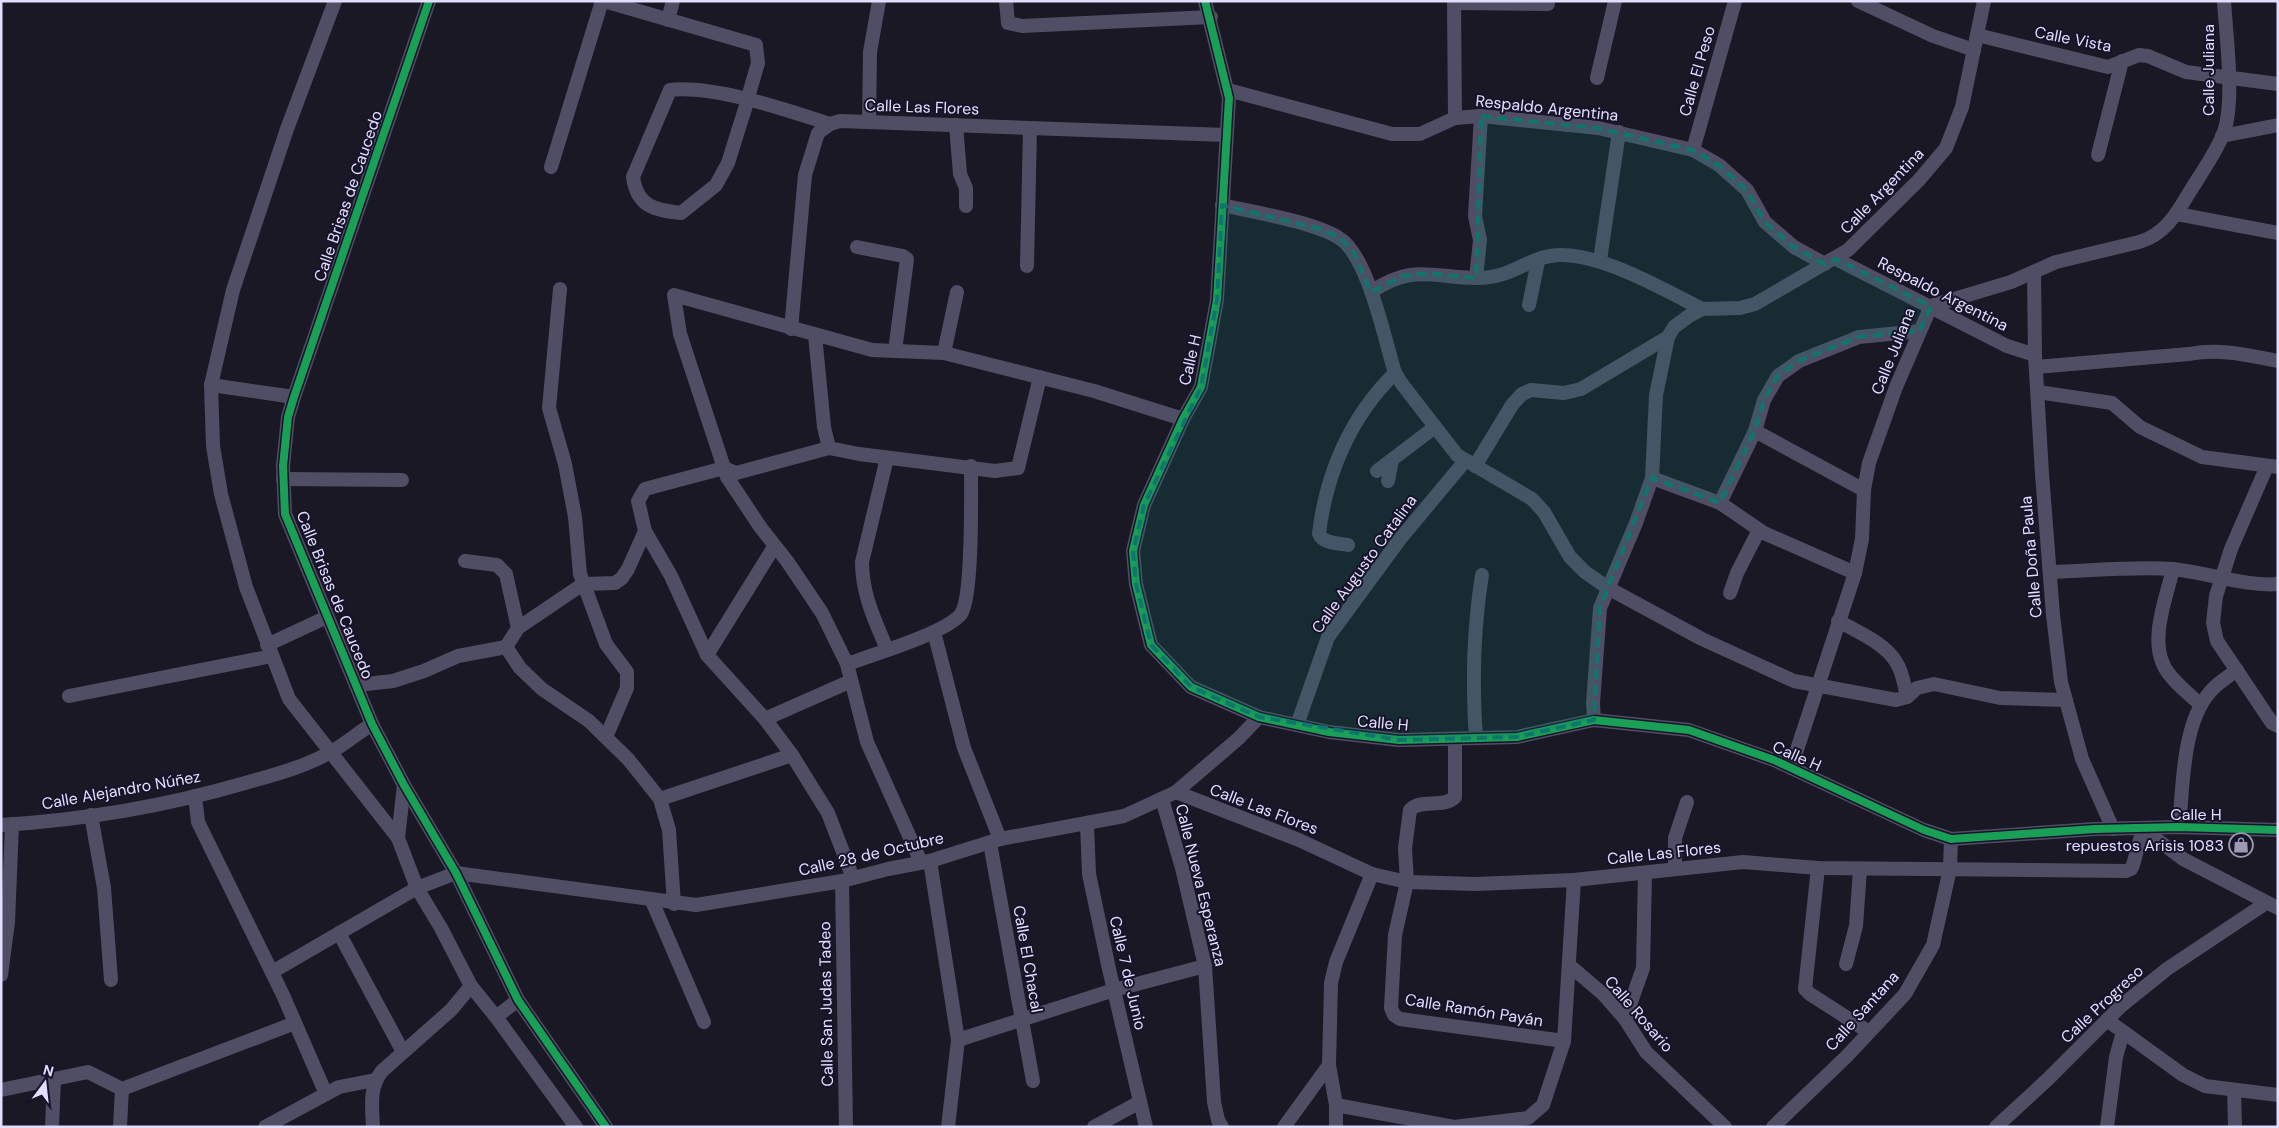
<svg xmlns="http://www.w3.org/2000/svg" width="2279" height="1128" viewBox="0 0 2279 1128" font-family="'DM Sans',sans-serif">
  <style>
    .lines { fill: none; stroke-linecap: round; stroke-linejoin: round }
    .minor { stroke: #504e65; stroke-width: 14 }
    .cycleway-casing { stroke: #17132a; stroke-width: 11 }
    .cycleway { stroke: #1a9f57; stroke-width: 8 }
    .marked { fill: #0f766e; fill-opacity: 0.2; stroke: #0f766e; stroke-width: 4; stroke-dasharray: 10 6; stroke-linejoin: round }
    .labels { text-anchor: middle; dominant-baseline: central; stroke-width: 4; stroke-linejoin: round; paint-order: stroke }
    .street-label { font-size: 16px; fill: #e2defd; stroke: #17132a }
    .poi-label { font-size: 16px; fill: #e2defd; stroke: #17132a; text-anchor: end }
  </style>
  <rect width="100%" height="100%" fill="#1a1825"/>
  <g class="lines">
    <g class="minor">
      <polyline points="335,1 287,129 233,290 211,385 213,446 221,494 246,587 289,699 398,838"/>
      <polyline points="429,1 294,397 288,417 283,466 285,514 372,724 404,785 456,873 518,1000 606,1127"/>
      <path d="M 604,1 L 756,45 L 758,63 L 749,94 L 748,99 L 728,163 L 716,185 L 681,213 C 655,210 637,207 633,177 L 670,90 C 714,85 787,110 830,124"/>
      <polyline points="1006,1 1008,23 1022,26 1211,17"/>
      <polyline points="1205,1 1229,98 1217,300 1201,387 1183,419 1144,505 1133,551 1136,584 1151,645 1191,687 1259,717 1329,732 1399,740 1517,737 1594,720 1689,730 1774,760 1924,830 1951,839 2095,829 2179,827 2278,830"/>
      <polyline points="1454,1 1455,118"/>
      <polyline points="1858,1 1933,36 1974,50"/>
      <polyline points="1454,3 1548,4"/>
      <polyline points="668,20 673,1"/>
      <polyline points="1977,35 2108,67 2139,55 2148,56 2186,72 2278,84"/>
      <polyline points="1597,78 1615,1"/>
      <polyline points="1228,90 1392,134 1420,134 1455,118 1481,116 1598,128 1693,150 1719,165 1747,190 1765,222 1794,247 1825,264"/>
      <polyline points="869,122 870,52 879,1"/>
      <polyline points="956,125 960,174 966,188 966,206"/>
      <polyline points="2222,136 2278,125"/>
      <polyline points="1693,150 1735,1"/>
      <polyline points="2098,155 2122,61"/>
      <polyline points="551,167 602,1"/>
      <path d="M 1222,205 C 1253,212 1314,222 1339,238 C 1368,255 1385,341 1395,373 L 1402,384 L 1457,455 L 1532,499 L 1544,512 L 1570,557 L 1585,572 L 1608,588 L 1702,639 L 1794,681 L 1896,700 L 1907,697 L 1917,688 L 1934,684 L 2000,698 L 2066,700"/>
      <polyline points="2177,214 2278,233"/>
      <polyline points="857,247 903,256 907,259 895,351"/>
      <polyline points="1836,259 2007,346 2035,355"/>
      <polyline points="1600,260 1619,132"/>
      <polyline points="1027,266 1030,128"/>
      <polyline points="2034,272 2035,355 2042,474 2053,615 2061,682 2082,759 2113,829"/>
      <polyline points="1476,278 1480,240 1475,216 1481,116"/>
      <polyline points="560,289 549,408 565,464 575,517 580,574 606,644 627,672 627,688 606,737"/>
      <path d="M 1371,292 C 1413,263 1433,278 1477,278 C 1510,278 1523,261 1550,256 C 1593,248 1664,290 1702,309"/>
      <polyline points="1529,305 1538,261"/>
      <polyline points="791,329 805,175 818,133 830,124 840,121 1226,135"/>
      <polyline points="815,335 824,427 829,448 859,454 995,471 1018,468 1040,377"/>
      <polyline points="944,353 957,292"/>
      <path d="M 2036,367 L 2189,354 C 2220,348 2247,355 2278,361"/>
      <polyline points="211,385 294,397"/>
      <polyline points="2038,392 2112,403 2140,427 2202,457 2278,467"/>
      <polyline points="1755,431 1864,490"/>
      <path d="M 887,458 L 862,562 C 862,594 875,621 887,649"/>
      <polyline points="1475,466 1512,405 1522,394 1531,390 1564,393 1581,389 1668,337"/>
      <polyline points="2267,466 2231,549 2216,596 2213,623 2217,641 2272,723 2278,726"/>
      <polyline points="1377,471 1435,427"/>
      <polyline points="1652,478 1720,503 1764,533 1855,573"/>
      <polyline points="283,479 402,480"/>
      <polyline points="1388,481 1392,460"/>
      <polyline points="1720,503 1755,431 1764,400 1778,376 1799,361 1859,337 1920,331"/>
      <polyline points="645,531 671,576 707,655 765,719 792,755 828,813 853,878"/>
      <path d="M 1348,545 C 1339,543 1323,544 1319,534 C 1326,473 1351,416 1395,373"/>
      <polyline points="465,561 497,565 506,574 518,628"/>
      <path d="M 2173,569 C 2166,599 2149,640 2165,668 C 2173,682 2189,694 2201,705"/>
      <path d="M 2050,572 C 2090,571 2132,566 2172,569 C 2206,572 2246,587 2278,584"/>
      <polyline points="1730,593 1737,573 1759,530"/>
      <path d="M 1838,621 C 1856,631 1885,643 1896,662 C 1903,672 1904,685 1907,697"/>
      <polyline points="934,632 964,748 1000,839"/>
      <polyline points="267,645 327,617"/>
      <polyline points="506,647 518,628 583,584 615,583 622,578 628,569 645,531 638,501 645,489 724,468 736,473 829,448"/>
      <polyline points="707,655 774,547"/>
      <path d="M 847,664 C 872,655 946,633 961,614 C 973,596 971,493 971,466"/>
      <polyline points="357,685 393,681 424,671 458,656 506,647 520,668 542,689 589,721 628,759 660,799 669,830 674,904"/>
      <polyline points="69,696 272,656"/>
      <polyline points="765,719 851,681"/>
      <polyline points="1594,720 1593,703 1600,608 1636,523 1652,478 1656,395 1668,337 1674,327 1689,316 1702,309 1740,308 1755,304 1848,250 1919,180 1946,148 1962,107 1984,1"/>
      <polyline points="1297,725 1328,637 1400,539 1465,461"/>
      <path d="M 1476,738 C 1472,682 1473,631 1482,575"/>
      <path d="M 1455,739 L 1455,797 C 1443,809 1420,798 1410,810 L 1405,848 L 1407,882 L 1395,935 L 1391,1008 L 1394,1015 L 1400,1019 L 1564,1041"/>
      <path d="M 1791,768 L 1855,573 L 1862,539 L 1864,490 L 1869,463 L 1896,387 L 1931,306 L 2011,282 L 2056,262 L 2139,242 C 2164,235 2176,215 2189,193 C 2200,175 2213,157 2222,137 C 2236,107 2226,36 2224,1"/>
      <polyline points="404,785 398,838 417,888 441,928 471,986 496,1017 576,1127"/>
      <polyline points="1176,792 1299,840 1372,874 1407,882 1475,884 1574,880 1743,862 1818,868 2126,871 2131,869 2133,865 2143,829 2183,859 2278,908"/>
      <polyline points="195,796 198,822 283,995 326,1094"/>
      <polyline points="660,799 792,755"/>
      <polyline points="1162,799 1182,868 1205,966 1214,1102 1218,1120 1222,1127"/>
      <polyline points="91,815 104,888 111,980"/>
      <path d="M 1,825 C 83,820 166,806 245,783 C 274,775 304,767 331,752 C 345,744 358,733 372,724"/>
      <polyline points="1087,825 1089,874 1109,969 1146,1127"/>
      <path d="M 2179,827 C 2183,787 2182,724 2210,692 C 2217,683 2228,677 2237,670"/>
      <polyline points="990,843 1033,1081"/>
      <polyline points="930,861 958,1040 948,1127"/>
      <polyline points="921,862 867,742 847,664 822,613 787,561 761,528 727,477 680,334 674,295 872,350 944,353 1094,391 1183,419"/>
      <polyline points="1675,868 1675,838 1687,802"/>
      <polyline points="1818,868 1805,989 1810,994 1869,1032"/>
      <polyline points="842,881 846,1127"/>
      <polyline points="652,901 704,1022"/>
      <polyline points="339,933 403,1052"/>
      <polyline points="1846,964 1856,926 1860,869"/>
      <polyline points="1569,965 1603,994 1625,1019 1646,1052 1725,1127"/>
      <polyline points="272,972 417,888 456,873 696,905 842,881 888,869 930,861 1000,839 1124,816 1176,792 1239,738 1259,717"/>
      <polyline points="1,975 8,922 12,824"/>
      <polyline points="496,1017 518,1000"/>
      <polyline points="1625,1019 1643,968 1645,873"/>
      <polyline points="2107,1020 2183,1075 2205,1086 2278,1095"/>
      <polyline points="958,1040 1114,990 1205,966"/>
      <polyline points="122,1089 295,1023"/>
      <polyline points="1,1090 88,1072 122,1089 120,1127"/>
      <polyline points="2234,1090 2235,1127"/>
      <polyline points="1336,1105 1454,1127 1528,1118 1543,1105 1564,1041 1574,880"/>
      <polyline points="52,1127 54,1079"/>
      <polyline points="265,1127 339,1087 375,1080"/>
      <path d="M 373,1127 C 372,1106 369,1088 382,1071 L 451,1010 L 471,986"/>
      <polyline points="1094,1127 1140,1102"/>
      <polyline points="1284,1127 1329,1065"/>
      <polyline points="1336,1127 1336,1105 1329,1065 1331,983 1336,962 1372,874"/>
      <polyline points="1773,1127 1847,1056 1905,994 1933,945 1950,869 1951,839"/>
      <polyline points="1996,1127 2048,1079 2121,1006 2167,969 2266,903"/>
      <polyline points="2107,1127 2116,1057 2123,1032"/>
    </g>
    <g class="cycleway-casing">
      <g id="cycleway">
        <polyline points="429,1 294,397 288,417 283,466 285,514 372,724 404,785 456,873 518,1000 606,1127"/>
        <polyline points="1205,1 1229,98 1217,300 1201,387 1183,419 1144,505 1133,551 1136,584 1151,645 1191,687 1259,717 1329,732 1399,740 1517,737 1594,720 1689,730 1774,760 1924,830 1951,839 2095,829 2179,827 2278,830"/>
      </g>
    </g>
    <use href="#cycleway" class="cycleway"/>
  </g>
  <path class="marked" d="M 1481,116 L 1598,128 L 1693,150 L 1719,165 L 1747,190 L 1765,222 L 1794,247 L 1825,264 L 1836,259 L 1931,306 L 1920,331 L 1859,337 L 1799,361 L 1778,376 L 1764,400 L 1755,431 L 1720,503 L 1652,478 L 1600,608 L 1594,720 L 1517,737 L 1399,740 L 1259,717 L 1191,687 L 1151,645 L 1136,584 L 1133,551 L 1144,505 L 1201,387 L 1217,300 L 1222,205 L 1321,229 L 1341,238 L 1354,252 L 1371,292 L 1402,276 L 1428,273 L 1476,278 Z"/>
  <defs>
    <g id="shop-ring" transform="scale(1.25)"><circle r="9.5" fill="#17132a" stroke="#9c99b1" stroke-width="1.5"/><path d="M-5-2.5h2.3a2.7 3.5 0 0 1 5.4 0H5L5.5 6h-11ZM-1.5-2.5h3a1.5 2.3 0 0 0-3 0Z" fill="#9c99b1"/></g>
  </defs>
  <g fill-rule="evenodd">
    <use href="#shop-ring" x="2241" y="845"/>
  </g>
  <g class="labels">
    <g class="street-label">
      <text transform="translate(2073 39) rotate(11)">Calle Vista</text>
      <text transform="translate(2208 70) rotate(-90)">Calle Juliana</text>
      <text transform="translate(1697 71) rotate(-74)">Calle El Peso</text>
      <text transform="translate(922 107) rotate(2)">Calle Las Flores</text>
      <text transform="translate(1547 108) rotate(6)">Respaldo Argentina</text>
      <text transform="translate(1882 191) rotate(-46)">Calle Argentina</text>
      <text transform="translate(348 196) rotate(-71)">Calle Brisas de Caucedo</text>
      <text transform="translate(1943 294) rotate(27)">Respaldo Argentina</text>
      <text transform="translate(1893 351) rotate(-68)">Calle Juliana</text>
      <text transform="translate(1190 360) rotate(-77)">Calle H</text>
      <text transform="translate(2031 557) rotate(-95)">Calle Doña Paula</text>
      <text transform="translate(1364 564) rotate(-54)">Calle Augusto Catalina</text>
      <text transform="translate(335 595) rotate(68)">Calle Brisas de Caucedo</text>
      <text transform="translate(1383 723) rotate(5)">Calle H</text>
      <text transform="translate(1797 756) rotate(24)">Calle H</text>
      <text transform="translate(121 790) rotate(-10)">Calle Alejandro Núñez</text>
      <text transform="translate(1264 809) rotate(21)">Calle Las Flores</text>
      <text x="2196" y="814">Calle H</text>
      <text transform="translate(1664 853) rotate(-6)">Calle Las Flores</text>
      <text transform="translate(871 854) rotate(-13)">Calle 28 de Octubre</text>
      <text transform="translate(1201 885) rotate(76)">Calle Nueva Esperanza</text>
      <text transform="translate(1028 959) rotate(80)">Calle El Chacal</text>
      <text transform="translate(1128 973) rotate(77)">Calle 7 de Junio</text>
      <text transform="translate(826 1004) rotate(-91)">Calle San Judas Tadeo</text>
      <text transform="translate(2102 1004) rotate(-43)">Calle Progreso</text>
      <text transform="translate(1474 1010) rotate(9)">Calle Ramón Payán</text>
      <text transform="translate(1862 1011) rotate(-48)">Calle Santana</text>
      <text transform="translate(1639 1014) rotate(49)">Calle Rosario</text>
    </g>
    <g class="poi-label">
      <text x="2224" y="845">repuestos Arisis 1083</text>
    </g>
  </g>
  <rect width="2279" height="1128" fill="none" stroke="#e2defd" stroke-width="5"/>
  <g transform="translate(45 1083) rotate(15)" stroke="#17132a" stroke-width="4" paint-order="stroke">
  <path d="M0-4L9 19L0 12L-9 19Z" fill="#e2defd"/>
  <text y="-8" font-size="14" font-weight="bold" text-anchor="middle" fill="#e2defd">N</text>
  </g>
</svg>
